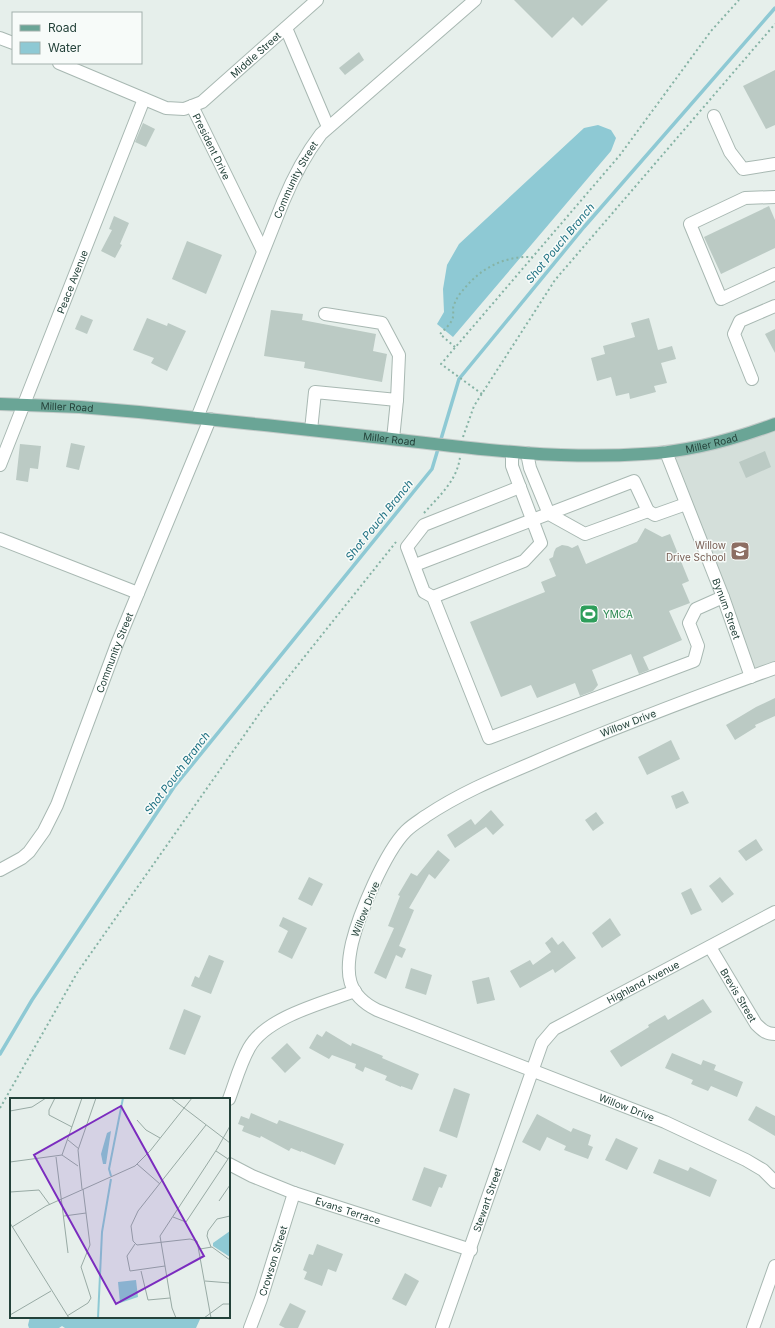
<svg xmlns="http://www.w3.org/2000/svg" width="775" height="1328" viewBox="0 0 775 1328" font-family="Inter,sans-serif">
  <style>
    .built { fill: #d4dfda }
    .water { fill: #8ec9d4 }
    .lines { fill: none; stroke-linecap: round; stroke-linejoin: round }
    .stream { stroke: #8ec9d4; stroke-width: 3.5 }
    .building { fill: #bbcac4 }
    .minor-casing { stroke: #a8b8b2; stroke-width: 14 }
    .major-casing { stroke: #c2cac8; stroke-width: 14 }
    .path { stroke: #86b3a5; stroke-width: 2; stroke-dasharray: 2 3; stroke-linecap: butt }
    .minor { stroke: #fff; stroke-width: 12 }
    .major { stroke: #6aa596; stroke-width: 12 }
    .labels { text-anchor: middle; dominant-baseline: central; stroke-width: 3; stroke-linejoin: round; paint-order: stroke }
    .street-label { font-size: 10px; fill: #24423a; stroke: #f7fbf9 }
    .education-label { font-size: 10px; fill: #785e54; stroke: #f7fbf9; text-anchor: end }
    .leisure-label { font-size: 10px; fill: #27864d; stroke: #f7fbf9; text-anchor: start }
    .water-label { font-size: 11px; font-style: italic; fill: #1c6f80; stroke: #f7fbf9 }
    .inset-river { fill: none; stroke: #8ec9d4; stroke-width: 2 }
    .inset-road { fill: none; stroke: #98aaa4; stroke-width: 1 }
    .view { fill: #7b2cbf; fill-opacity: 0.15; stroke: #7b2cbf; stroke-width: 2 }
    .inset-edge { fill: none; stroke: #24423a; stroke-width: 2 }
  </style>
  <rect width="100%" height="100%" fill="#e6efeb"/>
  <polygon class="built" points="775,424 775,668 751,677 666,452"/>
  <g class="water">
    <polygon points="598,125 611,130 616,138 611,151 453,337 437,324 444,312 443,289 447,265 459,244 584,128"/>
    <polygon points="30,1317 201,1317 196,1328 65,1328 62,1326 59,1328 29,1328 28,1325"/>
  </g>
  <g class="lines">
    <polyline class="stream" points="0,1054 32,1000 174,787 432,469 459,379 584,227 775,8"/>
  </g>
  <g class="building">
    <polygon points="514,0 608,0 582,26 573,17 552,38"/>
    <polygon points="359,52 364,60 345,75 339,68"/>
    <polygon points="775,70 775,125 766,129 743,86"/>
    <polygon points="143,123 155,129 146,147 135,142"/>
    <polygon points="769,206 775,220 775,248 721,274 704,237"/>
    <polygon points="114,216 129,223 120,244 122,245 115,258 101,251 112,230 109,229"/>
    <polygon points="187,241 222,255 206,294 172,279"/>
    <polygon points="271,310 303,314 302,320 376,334 373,351 387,354 382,382 304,368 305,362 264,356"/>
    <polygon points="81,315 93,320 87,334 75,329"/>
    <polygon points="147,318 167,326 168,323 186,331 167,371 151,363 154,358 133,350"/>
    <polygon points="649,318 658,350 672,346 676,359 661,363 667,383 654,386 656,392 630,399 629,393 616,396 611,377 597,381 591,358 605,354 603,346 635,337 631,323"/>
    <polygon points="775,329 775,353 765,334"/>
    <polygon points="71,443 85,446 79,470 66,467"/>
    <polygon points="20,444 41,446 38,469 30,468 28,482 16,480"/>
    <polygon points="765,451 771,467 746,478 739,462"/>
    <polygon points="645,528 662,537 670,534 689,581 682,584 690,603 669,611 682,640 643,657 649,670 639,674 631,654 592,670 598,685 593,691 580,696 575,683 537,698 531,685 501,697 470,622 545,592 541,582 556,576 549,559 553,557 554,552 556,548 562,545 568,546 572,548 578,545 586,564 637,542"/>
    <polygon points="775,698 775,716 755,725 756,727 735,740 726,725 756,707"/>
    <polygon points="671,740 680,759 647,775 638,757"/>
    <polygon points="683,791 689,803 676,809 671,796"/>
    <polygon points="491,810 504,825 493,835 486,827 455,848 447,835 471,819 475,825"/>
    <polygon points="596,812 604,823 593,831 585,820"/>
    <polygon points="756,839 763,850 746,861 738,851"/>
    <polygon points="438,850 450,860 435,879 429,874 409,908 414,910 399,946 406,949 402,958 396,955 386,979 374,973 394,928 388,926 400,896 398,895 411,873 417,876"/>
    <polygon points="309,877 323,884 312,906 298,899"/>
    <polygon points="720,877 734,894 722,903 709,886"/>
    <polygon points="691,888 702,910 691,915 681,893"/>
    <polygon points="283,917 307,928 292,959 278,952 288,931 279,926"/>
    <polygon points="610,918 621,935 602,948 592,933"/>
    <polygon points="552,937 558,945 563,941 576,958 555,973 553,969 520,988 510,971 530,960 533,965 551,952 545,943"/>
    <polygon points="209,955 224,961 211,994 191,986 195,976 199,978"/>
    <polygon points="411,968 432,975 426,995 405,988"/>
    <polygon points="489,977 495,1000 477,1004 472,981"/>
    <polygon points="703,999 712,1012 621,1067 610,1051 649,1027 648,1025 665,1015 668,1020"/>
    <polygon points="184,1009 201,1016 185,1055 169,1049"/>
    <polygon points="326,1031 351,1046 352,1043 383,1056 382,1058 419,1074 412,1090 401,1086 401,1087 385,1080 387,1076 365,1067 363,1072 355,1068 356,1064 332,1055 329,1059 309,1048 317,1034 322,1037"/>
    <polygon points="287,1043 301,1058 285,1073 271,1058"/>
    <polygon points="672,1053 701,1065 703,1060 716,1065 714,1070 743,1082 737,1097 711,1086 708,1091 691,1084 693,1080 665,1068"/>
    <polygon points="454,1088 470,1094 457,1138 439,1131"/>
    <polygon points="756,1106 775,1116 775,1136 748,1120"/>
    <polygon points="251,1113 277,1124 279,1120 344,1144 335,1165 301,1151 301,1152 291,1148 289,1151 261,1136 260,1138 242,1131 244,1126 238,1124 241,1116 249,1119"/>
    <polygon points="537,1114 571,1132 573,1128 591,1135 588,1145 593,1147 588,1159 564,1150 566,1146 547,1137 540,1151 522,1142"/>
    <polygon points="616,1138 638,1148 627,1170 605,1160"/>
    <polygon points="659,1159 688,1171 690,1167 717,1180 710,1197 653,1173"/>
    <polygon points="424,1167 447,1175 442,1188 439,1187 431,1207 412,1200"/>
    <polygon points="317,1244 343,1254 336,1272 328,1269 322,1286 304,1279 307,1272 303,1270 309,1254 313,1255"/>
    <polygon points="405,1273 419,1281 406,1306 392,1299"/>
    <polygon points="290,1303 306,1311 298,1328 285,1328 279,1325"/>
  </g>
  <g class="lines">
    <g class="minor-casing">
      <g id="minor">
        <polyline points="286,28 328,127"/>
        <polyline points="0,38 13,43"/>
        <path id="s1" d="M 59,63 L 166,108 L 184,109 L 202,102 L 317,0"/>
        <path id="s2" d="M 192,106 L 263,251"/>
        <polyline points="714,116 730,152 743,169 775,164"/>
        <polyline points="775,197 745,198 690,224 721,299 775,274"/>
        <polyline points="752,379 734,334 740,321 775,306"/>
        <path id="s3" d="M 197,418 L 283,202 C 293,178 305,155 321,134 L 475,0"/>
        <polyline points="311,430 315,392 397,400 399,355 382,323 325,314"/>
        <polyline points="393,439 397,400"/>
        <path id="s4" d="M 666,452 L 723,597 L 751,677"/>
        <path id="s5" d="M 0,465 L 144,99"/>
        <polyline points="520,487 424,525 407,547 424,592 433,597 489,738 694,661 698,646 689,623 696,609 723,597"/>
        <polyline points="648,511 655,515 686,504"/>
        <polyline points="0,539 138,593"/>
        <polyline points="415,565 634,481 648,511 585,534 549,514 530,468 527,453"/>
        <polyline points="433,597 524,561 541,543 512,466 512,452"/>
        <path id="s6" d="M 775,668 C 692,698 610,729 530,764 C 492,780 459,794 426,816 C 419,821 412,825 406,831 C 385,852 359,914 352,943 C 345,974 347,995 377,1010 L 665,1122 L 746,1160 L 763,1170 L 775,1182"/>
        <path id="s7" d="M 0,870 L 22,858 L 29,852 L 44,831 L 57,805 L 117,644 L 210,419"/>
        <path id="s8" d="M 710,947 L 756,1024 C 762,1030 766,1034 775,1034"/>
        <path d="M 229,1099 C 235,1083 240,1064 249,1048 C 266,1017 323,1003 355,991"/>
        <path id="s9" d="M 229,1164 L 252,1176 L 294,1193 L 471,1250"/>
        <path id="s10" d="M 250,1328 L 261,1299 L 294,1193"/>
        <path id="s11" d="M 442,1328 L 542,1043 L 554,1029 L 775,912"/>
        <polyline points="753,1328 775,1266"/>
      </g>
    </g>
    <g class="major-casing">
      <g id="major">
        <path id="s12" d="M 0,404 L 80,407 L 139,412 C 220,420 302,429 383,438 C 469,448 556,460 643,454 C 686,452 735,439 775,424"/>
      </g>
    </g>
    <g class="path">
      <path d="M 455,347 L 440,334 C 444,330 452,323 453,317 C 454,313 452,308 454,305 C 456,299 460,293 464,289 C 481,268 504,256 532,257"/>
      <polyline points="482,394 441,364 620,155 711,31 739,0"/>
      <polyline points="463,437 474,406 555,280 775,24"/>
      <path d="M 424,513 C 439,496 457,481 460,457"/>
      <polyline points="0,1108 77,973 262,710 396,542"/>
    </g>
    <use href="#minor" class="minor"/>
    <use href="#major" class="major"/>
  </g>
  <defs>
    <g id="school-square" transform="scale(1)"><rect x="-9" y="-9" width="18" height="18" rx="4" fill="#8d6e63" stroke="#f7fbf9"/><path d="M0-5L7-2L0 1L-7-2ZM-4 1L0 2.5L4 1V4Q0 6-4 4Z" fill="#fff"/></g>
    <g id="stadium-square" transform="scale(1)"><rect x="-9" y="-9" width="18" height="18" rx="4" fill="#2e9e5b" stroke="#f7fbf9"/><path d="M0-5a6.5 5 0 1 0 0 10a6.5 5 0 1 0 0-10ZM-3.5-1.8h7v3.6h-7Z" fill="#fff"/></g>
  </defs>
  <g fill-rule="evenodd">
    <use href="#school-square" x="740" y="551"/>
    <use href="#stadium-square" x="589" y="614"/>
  </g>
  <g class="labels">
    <g class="street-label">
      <text stroke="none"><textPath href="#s1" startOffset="225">Middle Street</textPath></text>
      <text stroke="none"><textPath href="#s2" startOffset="45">President Drive</textPath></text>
      <text stroke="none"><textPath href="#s3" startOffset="258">Community Street</textPath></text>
      <text stroke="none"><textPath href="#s5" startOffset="197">Peace Avenue</textPath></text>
      <text stroke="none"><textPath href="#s12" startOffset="67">Miller Road</textPath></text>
      <text stroke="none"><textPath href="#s12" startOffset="391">Miller Road</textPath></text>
      <text stroke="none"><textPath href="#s12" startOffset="715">Miller Road</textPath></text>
      <text stroke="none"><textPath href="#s4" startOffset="168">Bynum Street</textPath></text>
      <text stroke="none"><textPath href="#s7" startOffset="252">Community Street</textPath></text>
      <text transform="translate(628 723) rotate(-21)">Willow Drive</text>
      <text transform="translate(365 909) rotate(-68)">Willow Drive</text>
      <text stroke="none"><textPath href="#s11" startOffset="421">Highland Avenue</textPath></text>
      <text stroke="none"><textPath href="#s8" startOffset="56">Brevis Street</textPath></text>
      <text stroke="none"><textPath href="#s6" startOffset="877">Willow Drive</textPath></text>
      <text stroke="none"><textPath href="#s11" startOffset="136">Stewart Street</textPath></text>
      <text stroke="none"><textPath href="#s9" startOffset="128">Evans Terrace</textPath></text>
      <text stroke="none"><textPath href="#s10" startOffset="71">Crowson Street</textPath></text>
    </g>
    <g class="education-label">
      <text x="726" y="545">Willow<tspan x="726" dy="12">Drive School</tspan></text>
    </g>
    <g class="leisure-label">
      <text x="603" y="614">YMCA</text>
    </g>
    <g class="water-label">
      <text transform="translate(560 243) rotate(-50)">Shot Pouch Branch</text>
      <text transform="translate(379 520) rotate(-51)">Shot Pouch Branch</text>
      <text transform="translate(177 773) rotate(-53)">Shot Pouch Branch</text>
    </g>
  </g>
  <g transform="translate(10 1098)">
    <rect width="220" height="220" fill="#e6efeb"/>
    <path d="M 101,33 L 96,66 L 93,66 L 91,56 L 97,35 ZM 220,133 L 220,159 L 203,148 L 203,145 ZM 126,182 L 128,199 L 110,205 L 108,184 Z" fill="#8ec9d4"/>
    <path class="inset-river" d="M 101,78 L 99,71 L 113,0M 88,220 L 92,134 L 101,81"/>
    <path class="inset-road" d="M 45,0 L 39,12 L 39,17 L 62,29M 161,0 L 220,45M 0,13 L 22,9 L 36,0M 127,22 L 136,32 L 150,40M 196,27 L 128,113 L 121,128 L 123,143 L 127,147 L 180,141 L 187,143 L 201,220M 58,42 L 69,51M 206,53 L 218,61M 52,57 L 72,0M 52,57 L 68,68M 46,59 L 58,155M 0,64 L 52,57M 127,66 L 150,86M 72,91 L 68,52 L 86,0M 0,94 L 29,92 L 40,107M 209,103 L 220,87M 54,118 L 76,115M 163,119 L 176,124 L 220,58M 0,125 L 59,220M 2,129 L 36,108 L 125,68 L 140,53 L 182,0M 125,146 L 117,158 L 120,173 L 155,168M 201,149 L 197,138 L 198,133 L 207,121 L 220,118M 190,151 L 202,149 L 220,162M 131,173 L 138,202 L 160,200M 195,183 L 220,185M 0,217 L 41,193M 57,218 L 78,205 L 81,200 L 71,169 L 80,147 L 73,91M 166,220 L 162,210 L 150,138 L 207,51 L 220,28M 194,220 L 213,206 L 220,206"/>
    <path class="view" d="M 111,8 L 194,158 L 106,206 L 24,57 Z"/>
    <rect width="220" height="220" class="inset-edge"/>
  </g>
  <rect x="12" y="12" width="130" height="52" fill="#f7fbf9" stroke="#a3b1ad"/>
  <rect x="20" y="25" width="20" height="6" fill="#6aa596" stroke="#a3b1ad"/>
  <text x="48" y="32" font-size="12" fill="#24423a">Road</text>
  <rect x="20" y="42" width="20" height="12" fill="#8ec9d4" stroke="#a3b1ad"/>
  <text x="48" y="52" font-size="12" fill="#24423a">Water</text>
</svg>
